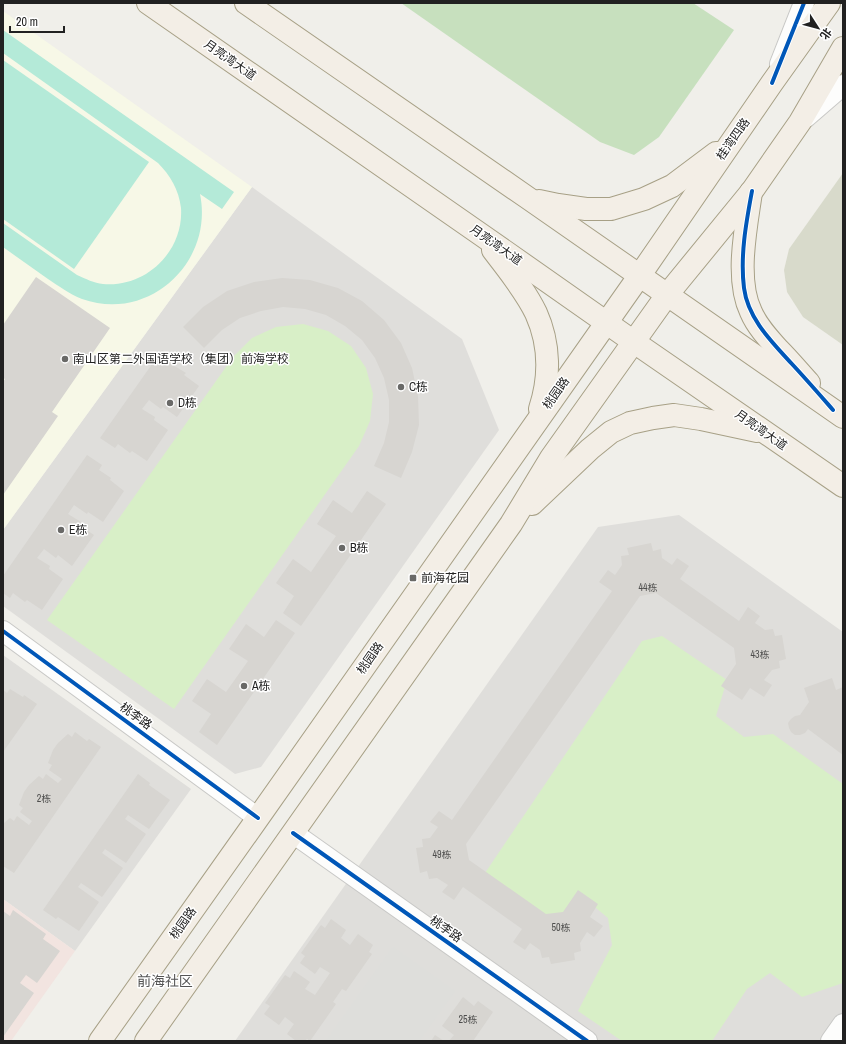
<svg xmlns="http://www.w3.org/2000/svg" width="846" height="1044" viewBox="0 0 846 1044" font-family="'Archivo Narrow','Noto Sans SC',sans-serif">
  <style>
    .residential { fill: #dfdedb }
    .commercial { fill: #f2e4e0 }
    .education { fill: #f7f8e7 }
    .construction { fill: #d8dacb }
    .grass { fill: #d8efc7 }
    .forest { fill: #c7e0be }
    .pitch { fill: #b4ead8 }
    .parking { fill: #dededb }
    .building { fill: #d7d5d1 }
    .lines { fill: none; stroke-linecap: round; stroke-linejoin: round }
    .minor-casing { stroke: #c8c8c6; stroke-width: 22 }
    .major-casing { stroke: #a7a086; stroke-width: 24 }
    .minor { stroke: #fdfdfc; stroke-width: 20 }
    .major { stroke: #f3eee6; stroke-width: 22 }
    .cycleway-casing { stroke: #fff; stroke-width: 6 }
    .cycleway { stroke: #0057b8; stroke-width: 4 }
    .poi-dot { fill: #696967; stroke: #fff; stroke-width: 1.5 }
    .labels { text-anchor: middle; dominant-baseline: central; stroke-width: 3; stroke-linejoin: round; paint-order: stroke }
    .number-label { font-size: 10px; fill: #4e4e4d }
    .street-label { font-size: 12px; fill: #212121; stroke: #fff }
    .poi-label { font-size: 12px; fill: #212121; stroke: #fff; text-anchor: start }
    .quarter-label { font-size: 14px; fill: #545454; stroke: #fff }
  </style>
  <rect width="100%" height="100%" fill="#f0efea"/>
  <g class="residential">
    <polygon points="252,187 462,339 499,430 261,767 235,774 3,606 3,530"/>
    <polygon points="679,515 843,632 843,1041 235,1041 598,527"/>
    <polygon points="3,655 191,789 75,951 3,899"/>
  </g>
  <polygon class="commercial" points="3,899 75,951 11,1041 3,1041"/>
  <polygon class="education" points="3,11 252,187 3,530"/>
  <polygon class="construction" points="843,173 843,345 803,317 787,292 784,270 789,249"/>
  <g class="grass">
    <polygon points="303,324 328,331 351,346 366,368 373,394 370,421 359,446 174,709 47,620 233,357 252,338 276,327"/>
    <polygon points="662,636 727,680 716,716 744,737 773,734 843,784 843,983 802,997 770,973 747,989 712,1041 622,1041 578,1011 612,945 608,918 584,898 552,930 485,873 642,641"/>
  </g>
  <polygon class="forest" points="401,3 693,3 734,30 659,137 634,155 600,142"/>
  <g class="pitch">
    <path d="M 3,30 L 234,192 L 222,209 L 200,194 C 214,262 149,323 82,299 C 69,294 59,286 48,279 C 33,268 18,258 3,247 L 3,223 L 77,275 C 86,279 94,283 103,284 C 146,288 184,251 181,208 C 179,190 170,175 158,163 L 3,53 Z"/>
    <polygon points="3,60 149,162 74,269 3,219"/>
  </g>
  <polygon class="parking" points="393,947 455,991 419,1041 326,1041"/>
  <g class="building">
    <polygon points="36,277 110,328 52,412 58,416 3,495 3,382 5,379 3,378 3,325"/>
    <polygon points="282,278 310,280 338,288 362,301 384,320 401,343 412,368 418,396 419,425 412,452 401,478 374,466 384,443 389,422 389,400 384,378 375,358 362,340 345,326 326,315 305,309 283,307 261,311 240,318 222,330 204,348 183,327 203,307 227,291 254,282"/>
    <polygon points="162,350 176,360 173,365 186,373 184,375 199,386 177,417 163,407 161,409 149,400 142,409 155,417 154,420 168,430 147,461 132,451 130,453 118,444 115,448 100,438"/>
    <polygon points="87,455 102,465 99,470 111,478 110,480 124,491 103,522 88,512 87,514 74,505 68,514 81,522 79,525 94,535 72,566 58,555 56,558 44,549 37,558 50,566 49,569 63,579 42,610 27,600 25,602 13,593 10,598 3,593 3,576"/>
    <polygon points="367,491 386,504 301,626 283,613 294,596 276,583 293,559 311,572 336,536 317,524 333,500 352,513"/>
    <polygon points="651,543 653,551 661,549 662,558 672,565 677,558 689,566 680,579 739,621 748,607 760,616 755,623 765,630 773,629 775,636 782,635 786,659 779,661 780,668 772,670 764,680 772,685 764,697 750,688 742,700 721,686 736,664 734,648 656,593 640,596 466,844 469,860 546,914 563,912 578,890 598,904 590,917 603,926 594,937 587,932 580,943 581,951 574,953 575,960 551,964 549,957 542,958 540,950 530,943 525,950 513,942 522,929 463,887 454,900 442,892 448,885 437,878 429,879 427,871 420,873 416,848 423,847 422,839 430,838 438,827 430,822 439,811 452,820 612,591 599,582 608,570 615,575 622,565 621,556 629,555 627,548"/>
    <polygon points="276,620 295,633 217,745 199,732 211,714 192,701 207,679 226,692 248,661 229,649 246,624 264,637"/>
    <polygon points="832,678 836,690 843,687 843,755 808,729 805,733 800,735 795,735 791,732 789,728 788,723 791,719 795,716 800,715 809,702 804,688"/>
    <polygon points="10,689 23,697 24,695 37,704 3,752 3,690 7,693"/>
    <polygon points="75,732 87,741 89,739 101,747 14,873 3,866 3,824 10,818 14,821 17,816 29,825 32,821 20,812 23,808 19,805 24,792 29,785 39,776 43,779 46,774 58,783 62,779 49,770 52,765 48,763 53,750 58,743 68,734 72,737"/>
    <polygon points="138,774 150,783 149,785 170,800 149,829 128,815 125,819 146,834 126,863 105,849 102,853 123,868 102,897 81,883 78,887 99,902 79,931 58,917 56,919 43,910"/>
    <polygon points="13,910 46,934 43,939 60,951 37,983 26,975 20,983 34,993 3,1037 3,911 10,916"/>
    <polygon points="331,919 346,930 341,938 350,945 358,934 373,945 369,952 372,954 346,991 342,989 333,1002 336,1004 310,1041 307,1039 305,1041 296,1041 287,1034 294,1024 285,1017 279,1025 264,1014 270,1006 265,1003 285,975 290,978 294,971 310,982 305,989 315,995 330,973 320,967 315,974 300,963 305,956 301,953 321,925 325,928"/>
    <polygon points="463,997 474,1006 478,1001 493,1012 473,1041 449,1041 454,1035 442,1026"/>
    <polygon points="435,1035 444,1041 431,1041"/>
  </g>
  <g class="lines">
    <g class="minor-casing">
      <g id="minor">
        <polyline points="780,64 804,3"/>
        <polyline points="805,118 843,85"/>
        <polyline points="3,631 258,818"/>
        <polyline points="293,833 587,1041"/>
        <polyline points="831,1041 843,1024"/>
      </g>
    </g>
    <g class="major-casing">
      <g id="major">
        <polyline points="148,3 483,236 634,342 843,486"/>
        <polyline points="246,3 528,198 843,417"/>
        <path d="M 751,192 C 746,228 735,279 751,312 C 757,326 768,338 778,349 C 789,360 799,372 809,383"/>
        <polyline points="539,201 558,205 586,209 611,209 644,199 672,186 716,153"/>
        <path d="M 493,250 C 508,270 525,290 536,313 C 550,344 550,378 540,409"/>
        <polyline points="532,504 590,449 611,432 630,423 653,418 674,415 701,419 757,431"/>
        <polyline points="100,1041 258,818 640,275 772,83 829,3"/>
        <polyline points="146,1041 511,524 551,458 667,295 752,191 800,122 843,48"/>
      </g>
    </g>
    <use href="#minor" class="minor"/>
    <use href="#major" class="major"/>
    <g class="cycleway-casing">
      <g id="cycleway">
        <polyline points="772,83 804,3"/>
        <path d="M 752,191 C 746,223 740,256 744,288 C 748,319 772,342 792,364 C 806,379 819,394 833,410"/>
        <polyline points="3,631 258,818"/>
        <polyline points="293,833 587,1041"/>
      </g>
    </g>
    <use href="#cycleway" class="cycleway"/>
  </g>
  <g class="poi-dot">
    <circle cx="65" cy="359" r="4"/>
    <circle cx="401" cy="387" r="4"/>
    <circle cx="170" cy="403" r="4"/>
    <circle cx="61" cy="530" r="4"/>
    <circle cx="342" cy="548" r="4"/>
    <rect x="409" y="574" width="8" height="8" rx="2"/>
    <circle cx="244" cy="686" r="4"/>
  </g>
  <g class="labels">
    <g class="number-label">
      <text x="648" y="587">44栋</text>
      <text x="760" y="654">43栋</text>
      <text x="44" y="798">2栋</text>
      <text x="442" y="854">49栋</text>
      <text x="561" y="927">50栋</text>
      <text x="468" y="1019">25栋</text>
    </g>
    <g class="street-label">
      <text transform="translate(230 60) rotate(35)">月亮湾大道</text>
      <text transform="translate(733 139) rotate(-55)">桂湾四路</text>
      <text transform="translate(496 245) rotate(35)">月亮湾大道</text>
      <text transform="translate(556 393) rotate(-55)">桃园路</text>
      <text transform="translate(761 430) rotate(35)">月亮湾大道</text>
      <text transform="translate(370 658) rotate(-55)">桃园路</text>
      <text transform="translate(136 716) rotate(36)">桃李路</text>
      <text transform="translate(183 923) rotate(-55)">桃园路</text>
      <text transform="translate(446 929) rotate(35)">桃李路</text>
    </g>
    <g class="poi-label">
      <text x="73" y="359">南山区第二外国语学校（集团）前海学校</text>
      <text x="409" y="387">C栋</text>
      <text x="178" y="403">D栋</text>
      <text x="69" y="530">E栋</text>
      <text x="350" y="548">B栋</text>
      <text x="421" y="578">前海花园</text>
      <text x="252" y="686">A栋</text>
    </g>
    <g class="quarter-label">
      <text x="165" y="981">前海社区</text>
    </g>
  </g>
  <rect width="846" height="1044" fill="none" stroke="#212121" stroke-width="8"/>
  <g transform="translate(818 28) rotate(126)" stroke="#ffffff" stroke-width="3" paint-order="stroke">
  <path d="M0-3L7 15L0 10L-7 15Z" fill="#212121"/>
  <text y="-6" font-size="11" font-weight="bold" text-anchor="middle" fill="#212121">北</text>
  </g>
  <path d="M10 26v6h54v-6" fill="none" stroke="#212121" stroke-width="2"/>
  <text x="16" y="26" font-size="12" fill="#212121" stroke="#ffffff" stroke-width="3" paint-order="stroke">20 m</text>
</svg>
